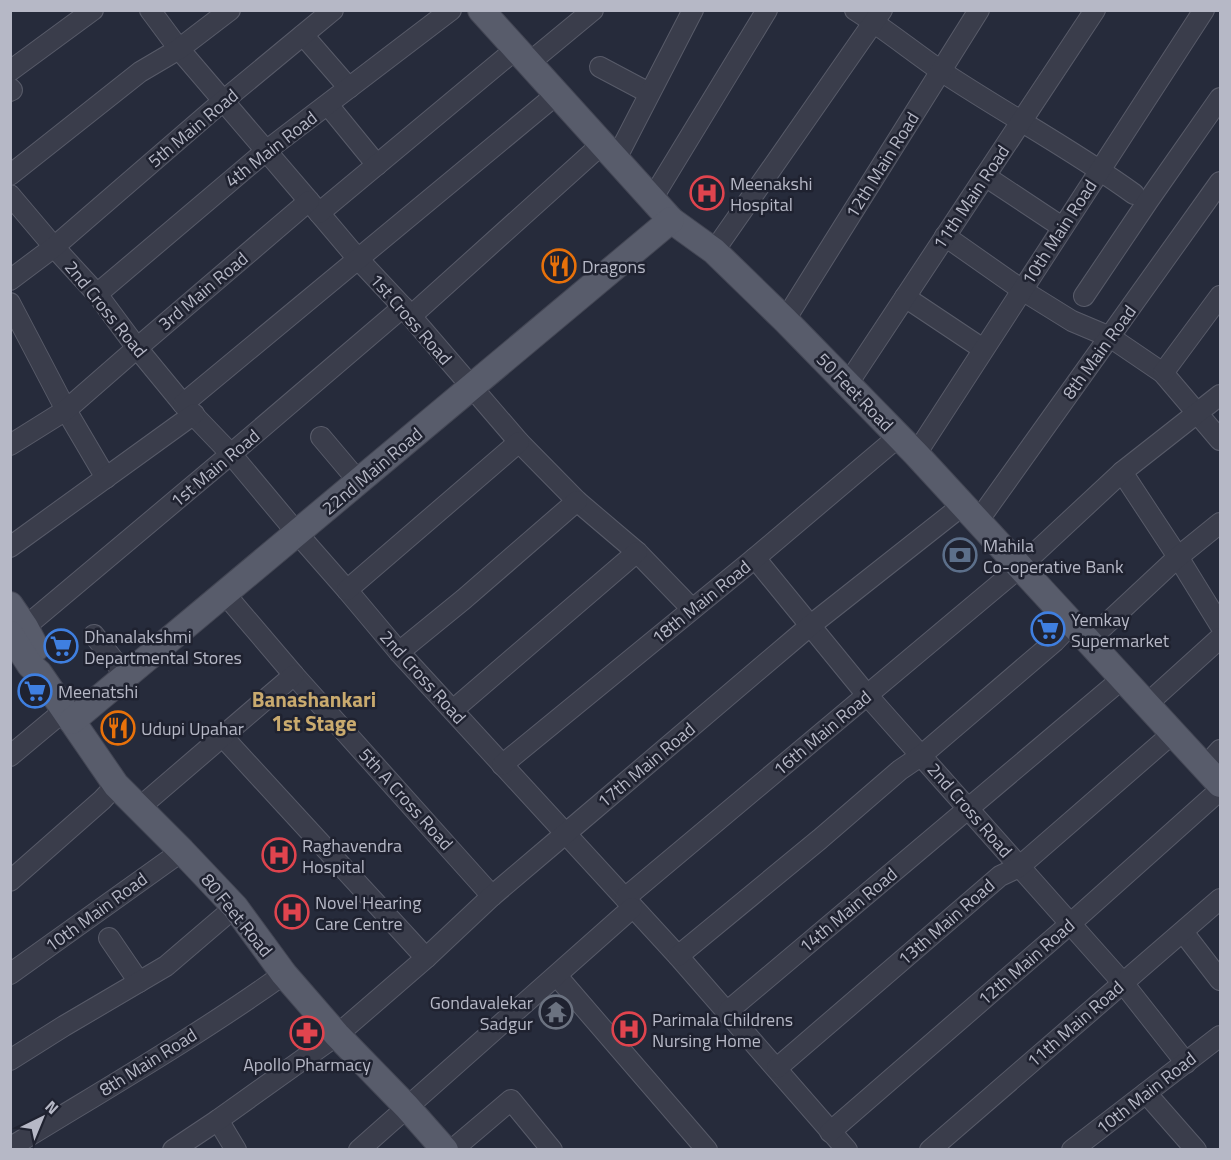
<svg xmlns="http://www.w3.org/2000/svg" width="1231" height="1160" viewBox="0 0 1231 1160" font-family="'Titillium Web',sans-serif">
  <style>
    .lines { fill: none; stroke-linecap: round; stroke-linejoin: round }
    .minor-casing { stroke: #585b69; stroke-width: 22 }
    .major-casing { stroke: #434654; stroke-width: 28 }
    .minor { stroke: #3a3d4b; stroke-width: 20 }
    .major { stroke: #585c6b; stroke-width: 26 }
    .labels { text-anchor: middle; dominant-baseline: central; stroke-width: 5; stroke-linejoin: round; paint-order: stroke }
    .street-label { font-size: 18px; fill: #b6b8c6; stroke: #1f2230 }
    .poi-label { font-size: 18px; fill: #b6b8c6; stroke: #1f2230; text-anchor: start }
    .quarter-label { font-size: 21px; font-weight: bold; fill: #c9aa6e; stroke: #1f2230 }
  </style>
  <rect width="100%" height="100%" fill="#262b3b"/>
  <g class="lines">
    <g class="minor-casing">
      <g id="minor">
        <polyline points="150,10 179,49 309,201 358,259 403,307 519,442 577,501 637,552 692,609"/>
        <path d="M 855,10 C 885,29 912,51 941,71 C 1004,113 1072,149 1134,194"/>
        <polyline points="303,35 349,88"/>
        <polyline points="529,63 593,10"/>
        <polyline points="600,67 649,93"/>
        <polyline points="10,71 93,10"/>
        <polyline points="10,88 12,90 10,91"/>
        <polyline points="328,105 377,165"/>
        <polyline points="616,159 693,10"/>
        <polyline points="10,175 140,72 179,49 230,10"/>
        <polyline points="985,176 1062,227"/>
        <polyline points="10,195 54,247 97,294 137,348 183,404 231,454 297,533 347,590 399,652 678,956 847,1150"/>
        <polyline points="652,199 767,10"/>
        <polyline points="319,213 516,49"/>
        <polyline points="945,236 1022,290 1072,321 1110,337 1163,373 1220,440"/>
        <polyline points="714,251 882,10"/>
        <polyline points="10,280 54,247 223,101 333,10"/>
        <polyline points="97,294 266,151 451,10"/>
        <polyline points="1084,296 1148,201 1220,98"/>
        <polyline points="905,297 983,349"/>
        <polyline points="10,303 66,410 106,478"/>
        <polyline points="411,316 601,145"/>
        <polyline points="785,320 979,10"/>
        <polyline points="1163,373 1220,296"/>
        <polyline points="847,385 1095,10"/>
        <polyline points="183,404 557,94"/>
        <polyline points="321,437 359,482"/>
        <polyline points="10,445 66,410 137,348 309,201"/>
        <polyline points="916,454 1204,10"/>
        <polyline points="1122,472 1178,557 1220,625"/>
        <polyline points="978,521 1220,182"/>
        <polyline points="10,547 194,414"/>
        <polyline points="755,558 867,695 1123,983 1186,1063"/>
        <polyline points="347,590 519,442"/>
        <polyline points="225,594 294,675 492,896"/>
        <polyline points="25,627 231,454 403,307"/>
        <polyline points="94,635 126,676"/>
        <polyline points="1088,641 1178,557 1220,523"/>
        <polyline points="399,652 464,599 577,501"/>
        <polyline points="1147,704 1220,638"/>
        <polyline points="453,710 637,552"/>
        <polyline points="223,737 426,958"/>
        <polyline points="10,756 65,710"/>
        <polyline points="502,765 755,558 898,437"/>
        <polyline points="1205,767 1220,750"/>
        <polyline points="139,808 294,675"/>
        <polyline points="10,881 102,800 116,785"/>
        <polyline points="625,898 1020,567 1122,472 1220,395"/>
        <polyline points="1183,932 1220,980"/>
        <polyline points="109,938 139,982"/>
        <polyline points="678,956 820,839 900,770 922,755 1054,642 1072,623"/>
        <polyline points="10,974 182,851"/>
        <polyline points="557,976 707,1150"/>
        <polyline points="728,1011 1123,678"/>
        <polyline points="10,1060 64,1026 166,966 235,907"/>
        <polyline points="777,1068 1000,876 1019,867 1173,733"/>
        <polyline points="1146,1093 1196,1150"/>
        <polyline points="218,1120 236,1150"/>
        <polyline points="830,1132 1070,924 1220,790"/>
        <path d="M 11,1147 C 102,1091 196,1037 284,974"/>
        <polyline points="173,1150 218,1120 337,1035 426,958 492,896 565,834 811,625 963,505"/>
        <polyline points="359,1150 632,908"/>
        <polyline points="452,1150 511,1100 552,1150"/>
        <polyline points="930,1150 1220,899"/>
        <polyline points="1072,1150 1220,1036"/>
      </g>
    </g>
    <g class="major-casing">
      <g id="major">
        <polyline points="481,10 671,220 714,251 785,320 916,454 1220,784"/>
        <polyline points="10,605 25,627 36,648"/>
        <polyline points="10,634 30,665 39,673 116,785 182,851 235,907 284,974 337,1035 407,1107 445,1150"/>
        <polyline points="72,721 671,220"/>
      </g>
    </g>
    <use href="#minor" class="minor"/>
    <use href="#major" class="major"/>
  </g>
  <defs>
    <g id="hospital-ring" transform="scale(1.725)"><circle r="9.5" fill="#1f2230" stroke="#e0444e" stroke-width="1.5"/><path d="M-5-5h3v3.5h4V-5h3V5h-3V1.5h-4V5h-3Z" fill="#e0444e"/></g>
    <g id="restaurant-ring" transform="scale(1.725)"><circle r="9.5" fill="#1f2230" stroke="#e8710a" stroke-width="1.5"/><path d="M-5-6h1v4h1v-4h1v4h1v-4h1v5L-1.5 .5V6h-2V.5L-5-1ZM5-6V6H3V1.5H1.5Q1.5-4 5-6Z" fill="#e8710a"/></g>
    <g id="bank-ring" transform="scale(1.725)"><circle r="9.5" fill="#1f2230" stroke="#5c6f8a" stroke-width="1.5"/><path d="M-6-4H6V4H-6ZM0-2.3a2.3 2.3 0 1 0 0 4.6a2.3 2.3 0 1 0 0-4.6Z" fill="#5c6f8a"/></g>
    <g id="supermarket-ring" transform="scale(1.725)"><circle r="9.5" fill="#1f2230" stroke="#3f7fe0" stroke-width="1.5"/><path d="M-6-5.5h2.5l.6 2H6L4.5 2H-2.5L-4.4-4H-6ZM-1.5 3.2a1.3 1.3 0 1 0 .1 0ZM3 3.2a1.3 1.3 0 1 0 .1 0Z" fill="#3f7fe0"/></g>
    <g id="temple-ring" transform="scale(1.725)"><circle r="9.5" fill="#1f2230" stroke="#6b7280" stroke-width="1.5"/><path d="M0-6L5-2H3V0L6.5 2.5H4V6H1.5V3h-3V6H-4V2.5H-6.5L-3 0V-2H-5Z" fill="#6b7280"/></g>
    <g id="pharmacy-ring" transform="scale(1.725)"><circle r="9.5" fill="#1f2230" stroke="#e0444e" stroke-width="1.5"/><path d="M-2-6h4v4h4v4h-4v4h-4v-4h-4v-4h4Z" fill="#e0444e"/></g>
  </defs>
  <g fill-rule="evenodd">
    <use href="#hospital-ring" x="707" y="193"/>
    <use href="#restaurant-ring" x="559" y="266"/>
    <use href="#bank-ring" x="960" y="555"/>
    <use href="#supermarket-ring" x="1048" y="629"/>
    <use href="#supermarket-ring" x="61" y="646"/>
    <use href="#supermarket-ring" x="35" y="691"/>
    <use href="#restaurant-ring" x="118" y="728"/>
    <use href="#hospital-ring" x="279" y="855"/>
    <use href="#hospital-ring" x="292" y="912"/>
    <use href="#temple-ring" x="556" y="1012"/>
    <use href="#hospital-ring" x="629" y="1029"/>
    <use href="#pharmacy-ring" x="307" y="1033"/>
  </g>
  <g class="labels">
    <g class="street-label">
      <text transform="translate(193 128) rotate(-40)">5th Main Road</text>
      <text transform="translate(271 149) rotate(-38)">4th Main Road</text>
      <text transform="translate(882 165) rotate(-58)">12th Main Road</text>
      <text transform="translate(971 197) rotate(-56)">11th Main Road</text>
      <text transform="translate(1059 232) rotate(-57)">10th Main Road</text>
      <text transform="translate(203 291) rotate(-40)">3rd Main Road</text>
      <text transform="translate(106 309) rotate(51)">2nd Cross Road</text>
      <text transform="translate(411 319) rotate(49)">1st Cross Road</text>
      <text transform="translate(1099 352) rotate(-54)">8th Main Road</text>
      <text transform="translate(855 392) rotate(46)">50 Feet Road</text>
      <text transform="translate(215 468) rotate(-40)">1st Main Road</text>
      <text transform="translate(372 471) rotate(-40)">22nd Main Road</text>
      <text transform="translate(701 602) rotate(-39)">18th Main Road</text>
      <text transform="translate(423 677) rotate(48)">2nd Cross Road</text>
      <text transform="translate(822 733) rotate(-40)">16th Main Road</text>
      <text transform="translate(646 765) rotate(-40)">17th Main Road</text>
      <text transform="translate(406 799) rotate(48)">5th A Cross Road</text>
      <text transform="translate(970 810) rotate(49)">2nd Cross Road</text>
      <text transform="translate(848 910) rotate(-40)">14th Main Road</text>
      <text transform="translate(96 912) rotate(-36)">10th Main Road</text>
      <text transform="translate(237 915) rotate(51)">80 Feet Road</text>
      <text transform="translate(946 922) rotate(-41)">13th Main Road</text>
      <text transform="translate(1026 962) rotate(-41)">12th Main Road</text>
      <text transform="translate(1075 1024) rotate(-41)">11th Main Road</text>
      <text transform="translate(148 1062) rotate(-32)">8th Main Road</text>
      <text transform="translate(1146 1093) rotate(-38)">10th Main Road</text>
    </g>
    <g class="poi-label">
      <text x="730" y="183">Meenakshi<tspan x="730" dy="21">Hospital</tspan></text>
      <text x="582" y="266">Dragons</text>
      <text x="983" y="545">Mahila<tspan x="983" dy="21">Co-operative Bank</tspan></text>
      <text x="1071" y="619">Yemkay<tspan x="1071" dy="21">Supermarket</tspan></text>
      <text x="84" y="636">Dhanalakshmi<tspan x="84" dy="21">Departmental Stores</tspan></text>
      <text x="58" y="691">Meenatshi</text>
      <text x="141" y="728">Udupi Upahar</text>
      <text x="302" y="845">Raghavendra<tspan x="302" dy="21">Hospital</tspan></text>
      <text x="315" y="902">Novel Hearing<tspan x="315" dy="21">Care Centre</tspan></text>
      <text x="533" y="1002" text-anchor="end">Gondavalekar<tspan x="533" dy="21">Sadgur</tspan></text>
      <text x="652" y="1019">Parimala Childrens<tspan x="652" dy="21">Nursing Home</tspan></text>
      <text x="307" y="1064" text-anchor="middle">Apollo Pharmacy</text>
    </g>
    <g class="quarter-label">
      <text x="314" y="699">Banashankari<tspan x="314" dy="24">1st Stage</tspan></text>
    </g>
  </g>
  <rect width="1231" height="1160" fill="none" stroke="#b6b8c6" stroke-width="24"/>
  <g transform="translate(42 1118) rotate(43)" stroke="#1f2230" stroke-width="4.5" paint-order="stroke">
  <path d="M0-4.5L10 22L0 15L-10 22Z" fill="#b6b8c6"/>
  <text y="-9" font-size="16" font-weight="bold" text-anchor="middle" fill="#b6b8c6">N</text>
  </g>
</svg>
